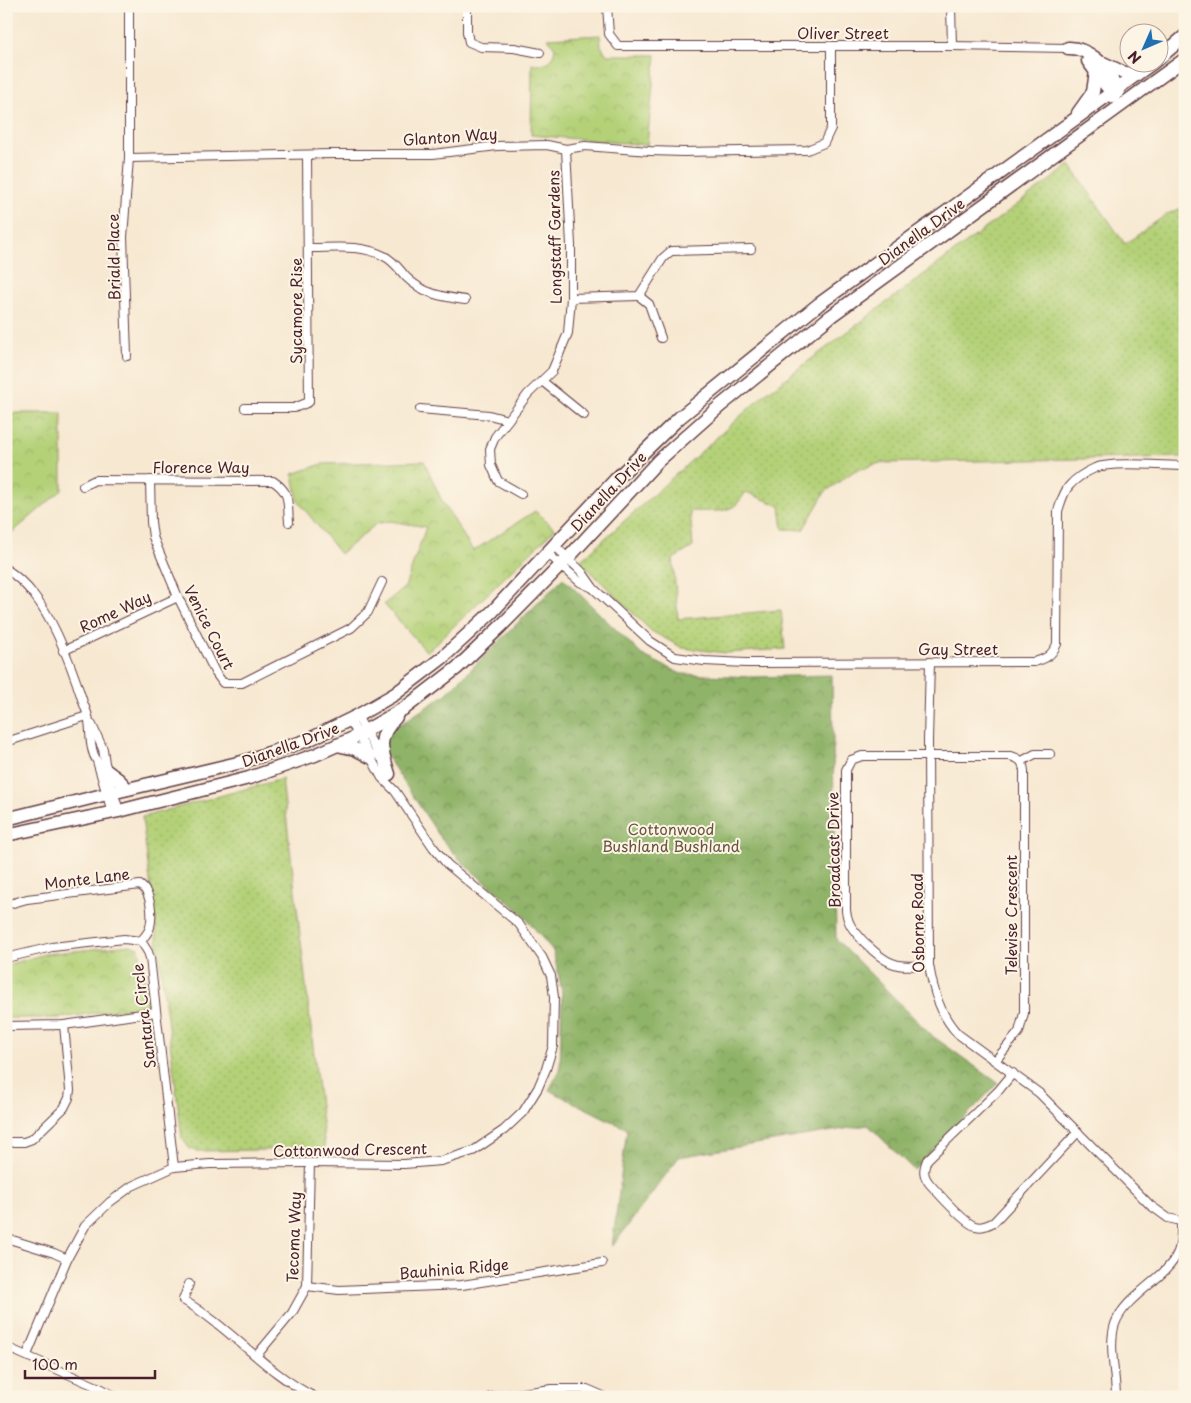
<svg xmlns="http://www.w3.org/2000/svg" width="1191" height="1403" viewBox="0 0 1191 1403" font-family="'Playpen Sans',sans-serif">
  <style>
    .grass { fill: url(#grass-dots); stroke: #7f7852 }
    .forest { fill: url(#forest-crowns); stroke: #6c694a }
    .park { fill: url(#park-crowns); stroke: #7f7852 }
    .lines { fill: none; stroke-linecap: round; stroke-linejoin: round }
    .minor-casing { stroke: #643d44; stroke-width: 10 }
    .primary-casing { stroke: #643d44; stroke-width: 15 }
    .minor { stroke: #fff; stroke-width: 8 }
    .primary { stroke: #fff; stroke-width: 12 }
    .labels { text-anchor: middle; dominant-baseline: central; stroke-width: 4; stroke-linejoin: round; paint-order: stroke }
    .street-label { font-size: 15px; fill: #4a1f2b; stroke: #fcf5e5 }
    .park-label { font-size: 15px; fill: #6a5442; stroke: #fcf5e5 }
  </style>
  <defs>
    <pattern id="grass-dots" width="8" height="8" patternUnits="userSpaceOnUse" patternTransform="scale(1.25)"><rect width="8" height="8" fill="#b4d178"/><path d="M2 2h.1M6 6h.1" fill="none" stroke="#9cb368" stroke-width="1.8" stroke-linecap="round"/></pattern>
    <pattern id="forest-crowns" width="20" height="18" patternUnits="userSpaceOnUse" patternTransform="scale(1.25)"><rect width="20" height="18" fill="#8fb368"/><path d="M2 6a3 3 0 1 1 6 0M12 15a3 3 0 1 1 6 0" fill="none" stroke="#779156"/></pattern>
    <pattern id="park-crowns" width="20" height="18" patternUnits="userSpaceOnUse" patternTransform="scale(1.25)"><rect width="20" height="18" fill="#b4d178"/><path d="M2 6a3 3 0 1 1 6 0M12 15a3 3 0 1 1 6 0" fill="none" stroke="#9cb368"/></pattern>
  </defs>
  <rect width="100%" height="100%" fill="#fcf5e5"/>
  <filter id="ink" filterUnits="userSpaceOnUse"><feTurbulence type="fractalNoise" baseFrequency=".02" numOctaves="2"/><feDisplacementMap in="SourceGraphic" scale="10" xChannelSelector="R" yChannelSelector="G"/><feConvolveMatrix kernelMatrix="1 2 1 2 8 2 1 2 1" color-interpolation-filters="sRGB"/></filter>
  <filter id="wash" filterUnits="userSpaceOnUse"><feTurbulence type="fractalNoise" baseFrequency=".0096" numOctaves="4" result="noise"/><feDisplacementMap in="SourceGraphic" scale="20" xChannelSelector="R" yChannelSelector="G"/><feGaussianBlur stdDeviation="1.12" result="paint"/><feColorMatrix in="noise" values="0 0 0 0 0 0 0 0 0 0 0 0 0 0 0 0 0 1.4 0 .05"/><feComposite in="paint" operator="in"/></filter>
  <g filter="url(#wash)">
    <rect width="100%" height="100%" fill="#f7e8d1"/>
    <g class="grass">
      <path d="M 1070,165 L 1125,244 L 1167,214 L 1185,207 L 1185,457 L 880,463 L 854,471 L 825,492 L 803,530 L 783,529 L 780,506 L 746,492 C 742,497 739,503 733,507 C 722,513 703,511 690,511 L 693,547 L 673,559 L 678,619 L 781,610 L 785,649 L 726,653 L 683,648 L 651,631 L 580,561 L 766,393 Z"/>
      <polygon points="282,779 325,1149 198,1151 190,1149 182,1138 142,817"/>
    </g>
    <polygon class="forest" points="563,578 642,655 681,674 753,677 832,675 836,939 931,1035 998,1083 914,1170 868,1125 679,1157 612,1247 627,1129 549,1090 560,1070 562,991 553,951 520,911 466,866 442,840 376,740 445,695"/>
    <g class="park">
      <path d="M 600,35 L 601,46 L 607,55 L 656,55 L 647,145 L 531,135 L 532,64 C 546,64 552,64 555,48 L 548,38 Z"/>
      <polygon points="6,413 62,413 62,490 6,538"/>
      <polygon points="424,461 441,499 473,551 535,511 555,529 427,652 384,604 405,587 426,527 390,521 376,524 340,554 298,501 293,474 322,464"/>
      <polygon points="131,945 139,948 148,1000 145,1006 59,1018 6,1018 6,965 45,954"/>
    </g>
  </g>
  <g filter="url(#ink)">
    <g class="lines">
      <g class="minor-casing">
        <g id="minor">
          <polyline points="467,6 467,32 469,42 481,47 514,48 540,53"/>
          <polyline points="607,6 609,34 618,46 952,46 1068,48"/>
          <polyline points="951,6 952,46"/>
          <polyline points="129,158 331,154 433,154 497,146 547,145 566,149 585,146 650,151 683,152 807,150 824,143 831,128 831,46"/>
          <path d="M 309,248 C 333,248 361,244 384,256 C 394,261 399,269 406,277 C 423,294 443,297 465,300"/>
          <polyline points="639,296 649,304 661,338"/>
          <polyline points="571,298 639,296 663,258 671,251 751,249"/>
          <polyline points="127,356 123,237 129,158 129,6"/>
          <polyline points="542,381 584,415"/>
          <polyline points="245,408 294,408 309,402 307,155"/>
          <polyline points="420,409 489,415 508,420"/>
          <polyline points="150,480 151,522 153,537 178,597 215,672 223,683 242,683 351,628 368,612 382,582"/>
          <path d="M 83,486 L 95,480 L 273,481 C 291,493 287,501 289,522"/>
          <polyline points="521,494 498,481 491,465 490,449 495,437 528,394 552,371 568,333 571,298 571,245 566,149"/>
          <path d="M 554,545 L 582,572 L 594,589 L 650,641 L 675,657 L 704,661 L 746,663 L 1034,662 C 1046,659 1052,655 1057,644 L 1058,511 C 1061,502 1063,493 1069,486 C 1075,479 1086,472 1095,468 C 1114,461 1162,466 1185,466"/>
          <polyline points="546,552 580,582 593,588"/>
          <path d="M 6,569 C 17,576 26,585 34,595 C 54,620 72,668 82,699 C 84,706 88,713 89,721 C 91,734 89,749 97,761 L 112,812"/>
          <polyline points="63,651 178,597"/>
          <path d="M 930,662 L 928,740 L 929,965 C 933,990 940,1015 958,1034 L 1039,1093 L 1150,1205 L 1168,1218 L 1185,1222"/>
          <polyline points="357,716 380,757"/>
          <polyline points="92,725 103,749 105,763 119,811"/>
          <polyline points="6,742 87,716"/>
          <polyline points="1022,761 1035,754 1050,754"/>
          <path d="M 6,905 L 27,899 L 140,885 C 151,892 153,914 150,927 C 149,932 144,937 141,941"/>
          <polyline points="6,958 52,947 124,939 141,941 148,952 150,958 174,1167"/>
          <path d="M 929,965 C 919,965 908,967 898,965 C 882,962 862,941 853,929 C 849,924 847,917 846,911 L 846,770 L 851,760 L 862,756 L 1010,756 C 1019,758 1023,761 1024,771 L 1024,1013 L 1019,1032 L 995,1061"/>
          <polyline points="6,1026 64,1025 156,1012"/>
          <path d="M 1013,1073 L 999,1090 L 927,1160 C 923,1170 923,1175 929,1183 C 938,1193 964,1223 975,1226 C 982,1228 988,1225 994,1222 L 1078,1132"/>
          <polyline points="6,1142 24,1142 32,1139 64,1108 69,1098 70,1090 64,1025"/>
          <polyline points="6,1238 54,1253 67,1259"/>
          <path d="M 189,1284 L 183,1300 C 230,1327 266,1373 315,1397"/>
          <polyline points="307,1286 339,1290 462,1285 602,1263"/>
          <polyline points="6,1347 102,1389 116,1397"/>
          <polyline points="27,1355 67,1259 85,1226 110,1202 132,1186 174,1167 210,1164 310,1163 404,1164 441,1161 473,1151 504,1130 523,1112 538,1088 546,1069 553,1046 554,997 551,976 542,957 519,924 447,864 433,847 395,791 382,778 350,720"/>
          <polyline points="257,1355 292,1313 307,1286 310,1163"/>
          <polyline points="490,1397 552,1389 587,1389 601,1395 602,1397"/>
          <path d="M 1116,1397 C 1116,1374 1108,1345 1115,1324 C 1126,1294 1167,1279 1178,1252 C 1182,1242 1181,1232 1181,1221"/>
        </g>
      </g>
      <g class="primary-casing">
        <g id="primary">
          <path d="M 1068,48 C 1085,47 1109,65 1113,82 C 1115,86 1114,93 1114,97"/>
          <polyline points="1158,59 1185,36"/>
          <polyline points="1088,61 1107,87 1118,92"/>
          <polyline points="1103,63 1122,72 1136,75"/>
          <polyline points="1078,113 1093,92 1096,71"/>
          <polyline points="337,745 355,749 370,757"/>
          <polyline points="107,771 119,780 127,789"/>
          <path d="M 389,774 C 381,749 376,738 396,717"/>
          <polyline points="6,819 107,794 242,762 308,740 357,716 395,694 442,658 493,611 615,480 679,418 819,304 1154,62"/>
          <polyline points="6,835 119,811 249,778 315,755 351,739 405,708 457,668 500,627 568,558 658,461 720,406 831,316 1185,59"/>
        </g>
      </g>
      <use href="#minor" class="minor"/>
      <use href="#primary" class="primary"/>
    </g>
  </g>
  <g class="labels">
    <g class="street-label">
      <text x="843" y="32">Oliver Street</text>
      <text transform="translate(450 136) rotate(-4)">Glanton Way</text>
      <text transform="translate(921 231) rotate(-36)">Dianella Drive</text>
      <text transform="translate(554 237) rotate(-91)">Longstaff Gardens</text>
      <text transform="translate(113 257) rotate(-91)">Briald Place</text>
      <text transform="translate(295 311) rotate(-90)">Sycamore Rise</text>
      <text x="201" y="466">Florence Way</text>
      <text transform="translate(608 491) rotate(-47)">Dianella Drive</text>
      <text transform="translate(115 611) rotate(-25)">Rome Way</text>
      <text transform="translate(210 627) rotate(63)">Venice Court</text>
      <text x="958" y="648">Gay Street</text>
      <text transform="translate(290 744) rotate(-20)">Dianella Drive</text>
      <text transform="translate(833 850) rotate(-91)">Broadcast Drive</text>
      <text transform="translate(87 878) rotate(-7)">Monte Lane</text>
      <text transform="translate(1010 915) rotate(-90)">Televise Crescent</text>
      <text transform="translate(917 923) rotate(-91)">Osborne Road</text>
      <text transform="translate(143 1016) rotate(-97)">Santara Circle</text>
      <text transform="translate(350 1149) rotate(-1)">Cottonwood Crescent</text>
      <text transform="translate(293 1237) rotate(-88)">Tecoma Way</text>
      <text transform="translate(454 1268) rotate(-5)">Bauhinia Ridge</text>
    </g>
    <g class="park-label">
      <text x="671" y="828">Cottonwood<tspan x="671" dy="17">Bushland Bushland</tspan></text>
    </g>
  </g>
  <rect width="1191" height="1403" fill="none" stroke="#fcf5e5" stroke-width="25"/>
  <g transform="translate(1144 48) rotate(225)"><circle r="24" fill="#fcf5e5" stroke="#b59f9b"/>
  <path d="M0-4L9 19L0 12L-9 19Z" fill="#1f6fb2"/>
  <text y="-8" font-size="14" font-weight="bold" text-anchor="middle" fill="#4a1f2b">N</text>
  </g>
  <path d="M25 1370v8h130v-8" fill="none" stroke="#4a1f2b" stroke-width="2.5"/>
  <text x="32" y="1370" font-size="15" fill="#4a1f2b" stroke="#fcf5e5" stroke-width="4" paint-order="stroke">100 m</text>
</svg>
